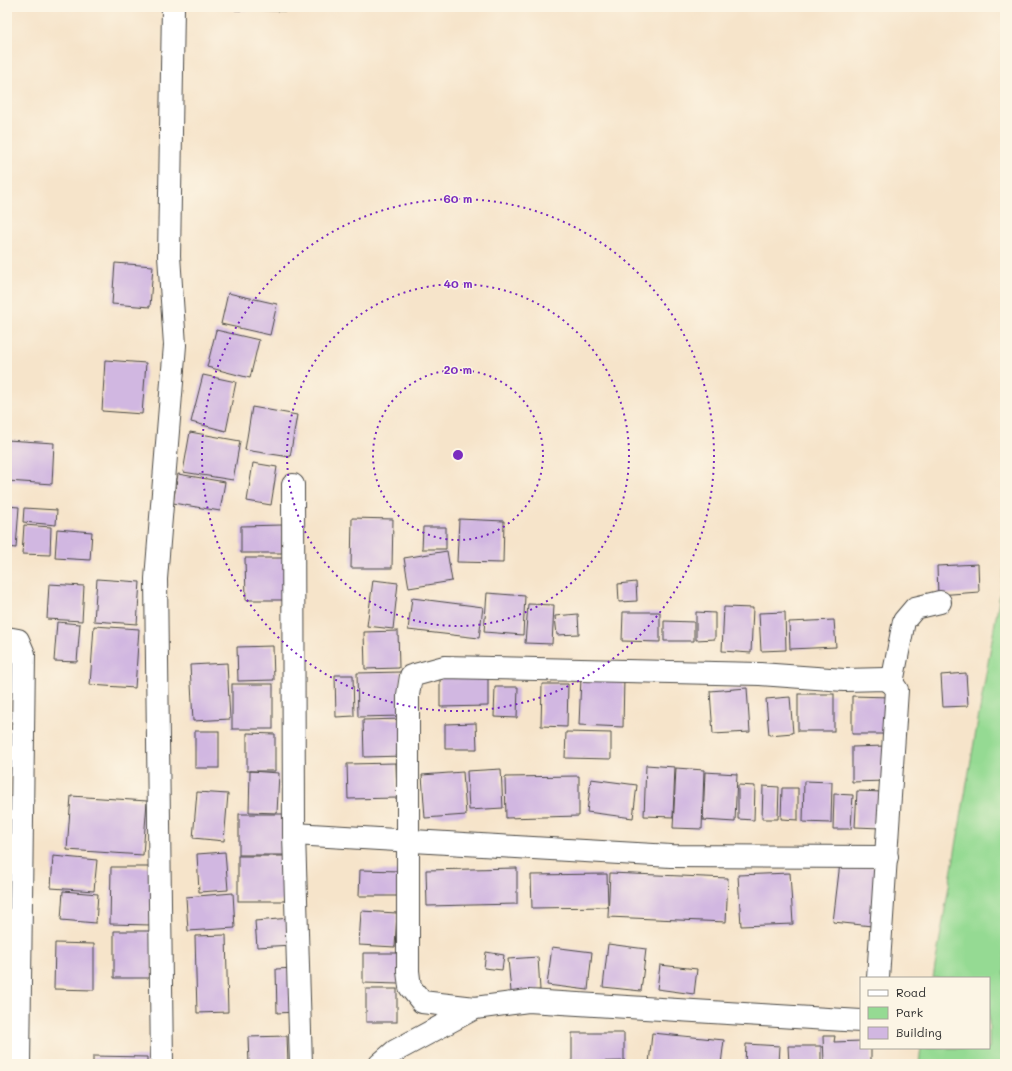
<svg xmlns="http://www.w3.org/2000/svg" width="1012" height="1071" viewBox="0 0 1012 1071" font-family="Mali,sans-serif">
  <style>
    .green { fill: #95da93; stroke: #60825f }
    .building { fill: #d1b7e1 }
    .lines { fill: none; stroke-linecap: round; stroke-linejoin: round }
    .minor-casing { stroke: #494743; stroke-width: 24 }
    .minor { stroke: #fff; stroke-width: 22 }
    .ring { fill: none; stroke: #7b2cbf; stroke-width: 2; stroke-dasharray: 2 4 }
    .centre { fill: #7b2cbf; stroke: #fcf5e5; stroke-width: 2 }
    .ring-label { font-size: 12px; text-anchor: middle; font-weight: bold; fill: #7b2cbf; stroke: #fcf5e5; stroke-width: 3; stroke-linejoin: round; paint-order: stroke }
  </style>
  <rect width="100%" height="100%" fill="#fcf5e5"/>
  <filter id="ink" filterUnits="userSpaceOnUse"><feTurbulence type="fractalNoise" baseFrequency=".025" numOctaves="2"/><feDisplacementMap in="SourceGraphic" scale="8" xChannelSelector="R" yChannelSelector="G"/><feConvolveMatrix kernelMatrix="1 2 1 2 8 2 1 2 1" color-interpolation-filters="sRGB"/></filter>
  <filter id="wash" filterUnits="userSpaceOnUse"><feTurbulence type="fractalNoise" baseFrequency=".012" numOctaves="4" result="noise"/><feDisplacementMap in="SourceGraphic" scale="16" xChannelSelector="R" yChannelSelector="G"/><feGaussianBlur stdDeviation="0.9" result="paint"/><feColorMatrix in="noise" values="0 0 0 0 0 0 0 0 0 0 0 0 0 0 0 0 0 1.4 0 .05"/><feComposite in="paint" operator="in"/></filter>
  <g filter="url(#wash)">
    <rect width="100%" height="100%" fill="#f6e4ca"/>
    <polygon class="green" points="1005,565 1005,1064 919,1064 921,1048 989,1048 989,978 933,978"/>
    <g id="blocks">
      <g class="building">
        <polygon points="235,7 287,7 287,11 235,10"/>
        <polygon points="115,263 153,266 150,307 112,304"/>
        <polygon points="228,293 277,304 270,335 221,324"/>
        <polygon points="216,330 259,340 250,378 207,367"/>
        <polygon points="105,360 146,363 142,414 102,411"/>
        <polygon points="203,375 236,382 226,431 191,422"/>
        <polygon points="252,407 297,415 290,457 245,450"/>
        <polygon points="190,432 240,441 233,480 183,472"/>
        <polygon points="7,440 54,443 52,484 7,481"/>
        <polygon points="253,463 277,467 271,505 247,501"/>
        <polygon points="178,474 225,482 220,511 173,503"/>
        <polygon points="7,506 19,507 16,548 7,547"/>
        <polygon points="24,508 57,510 56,525 23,522"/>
        <polygon points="352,518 393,519 392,568 351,568"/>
        <polygon points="459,519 504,521 503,563 457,562"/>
        <polygon points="24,525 51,527 50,555 22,554"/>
        <polygon points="282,525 282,553 241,553 241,526"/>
        <polygon points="423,527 446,527 446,549 422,549"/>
        <polygon points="57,529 92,532 90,560 55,558"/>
        <polygon points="447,551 452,581 409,588 404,558"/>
        <polygon points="245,558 286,558 286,600 246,600"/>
        <polygon points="978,564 979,592 938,595 937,566"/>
        <polygon points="97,579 140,582 137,624 94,621"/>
        <polygon points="373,580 398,583 393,629 367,626"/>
        <polygon points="636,582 637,601 619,602 618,584"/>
        <polygon points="49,584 84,586 82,621 47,619"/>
        <polygon points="487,593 525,596 523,635 484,632"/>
        <polygon points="412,598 483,607 479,638 408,630"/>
        <polygon points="528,604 554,605 552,644 525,643"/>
        <polygon points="724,607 753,608 751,653 722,651"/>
        <polygon points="623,612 660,612 660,642 622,641"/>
        <polygon points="696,612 715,613 715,639 696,640"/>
        <polygon points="785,612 786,650 761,651 759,613"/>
        <polygon points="578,614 579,634 557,635 555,616"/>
        <polygon points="834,620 836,647 790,649 789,622"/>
        <polygon points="664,621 694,622 694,641 664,641"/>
        <polygon points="57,622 80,624 77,662 54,661"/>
        <polygon points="94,626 139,629 135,688 90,685"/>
        <polygon points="398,631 399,668 365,669 364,632"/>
        <polygon points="273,646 274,680 238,681 237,647"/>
        <polygon points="227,663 230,719 193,721 190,665"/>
        <polygon points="488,671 488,706 440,707 440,672"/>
        <polygon points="401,672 402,716 358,717 357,673"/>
        <polygon points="966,673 968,706 943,707 941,675"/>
        <polygon points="335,675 353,675 354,716 336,717"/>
        <polygon points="581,677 624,678 623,727 579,725"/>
        <rect x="232" y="684" width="41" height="45"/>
        <polygon points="542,684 568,684 567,727 541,726"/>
        <polygon points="495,687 518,687 517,718 494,717"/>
        <polygon points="747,688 750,732 713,734 710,691"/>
        <rect x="798" y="694" width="36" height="37"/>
        <polygon points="852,696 891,697 891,734 852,734"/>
        <polygon points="790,697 793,733 769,735 766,699"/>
        <polygon points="403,719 404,756 364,757 363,720"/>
        <polygon points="476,723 477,749 445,749 445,724"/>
        <rect x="195" y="731" width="24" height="37"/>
        <polygon points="566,732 611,733 611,759 565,758"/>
        <polygon points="247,733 275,734 275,771 247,771"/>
        <polygon points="885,746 886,781 852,782 852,747"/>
        <polygon points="396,763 397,798 348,799 347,764"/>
        <polygon points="646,765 675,767 673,817 644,816"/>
        <polygon points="676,768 704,770 702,829 673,828"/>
        <polygon points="501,769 503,808 469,810 467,771"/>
        <polygon points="250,771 279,773 277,813 249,812"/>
        <polygon points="463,772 466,815 425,818 422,775"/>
        <polygon points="705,772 737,774 735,822 703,820"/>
        <polygon points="579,776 579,816 506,818 505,777"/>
        <polygon points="591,779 637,785 633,818 587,812"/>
        <polygon points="804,781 832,782 831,823 803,822"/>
        <polygon points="738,785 755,786 754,820 738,819"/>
        <polygon points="763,786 779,787 778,819 762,819"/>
        <polygon points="782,788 798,788 798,820 781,819"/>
        <polygon points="857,791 882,792 881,828 855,827"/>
        <polygon points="197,792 228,794 224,841 193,838"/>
        <polygon points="834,794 853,795 851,829 833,829"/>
        <polygon points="71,796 147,801 143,855 67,850"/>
        <rect x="239" y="814" width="50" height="41"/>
        <polygon points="225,852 228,890 199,892 197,854"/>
        <polygon points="53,856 97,860 94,891 51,888"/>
        <rect x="238" y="856" width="51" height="45"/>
        <polygon points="840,863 879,868 872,926 833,922"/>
        <polygon points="111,867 152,867 151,925 110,924"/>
        <polygon points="517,868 517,904 427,906 426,870"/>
        <polygon points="360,870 400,871 400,896 359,896"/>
        <polygon points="610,873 728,878 726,922 608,917"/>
        <polygon points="790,873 793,924 741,926 738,875"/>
        <polygon points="607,874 608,907 532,908 531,875"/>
        <polygon points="63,891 98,894 96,923 61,920"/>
        <polygon points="233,893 235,928 188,931 186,897"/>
        <polygon points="361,911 397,913 395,947 359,945"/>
        <polygon points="290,918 292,945 257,947 255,921"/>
        <polygon points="114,931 153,931 152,978 114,978"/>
        <polygon points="226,935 228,1012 197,1013 195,936"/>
        <polygon points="55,943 94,944 94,990 54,989"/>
        <polygon points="608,944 646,949 641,991 603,987"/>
        <polygon points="552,947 592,952 588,990 547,985"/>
        <polygon points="486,952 504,955 502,970 484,968"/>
        <polygon points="363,953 400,953 399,984 363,983"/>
        <polygon points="538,957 540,990 511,992 508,959"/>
        <polygon points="660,965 697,969 694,994 657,989"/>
        <polygon points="294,968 295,1012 277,1013 276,969"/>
        <rect x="366" y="989" width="31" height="33"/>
        <polygon points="572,1033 624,1033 624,1061 572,1062"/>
        <polygon points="652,1033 724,1040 721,1064 649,1064"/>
        <polygon points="287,1036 288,1064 249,1064 248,1037"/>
        <polygon points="823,1036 835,1036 834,1042 861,1041 861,1048 871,1048 871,1064 824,1064"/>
        <polygon points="746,1044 780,1046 779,1064 745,1064"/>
        <polygon points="788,1046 821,1046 821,1064 789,1064"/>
        <polygon points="93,1056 147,1057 147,1064 93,1064"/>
      </g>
    </g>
  </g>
  <g filter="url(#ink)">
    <use href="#blocks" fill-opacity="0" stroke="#494743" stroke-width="1"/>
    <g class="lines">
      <g class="minor-casing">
        <g id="minor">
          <polyline points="293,485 294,834 301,1064"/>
          <polyline points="7,638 18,640 24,654 19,1064"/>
          <polyline points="892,683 904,621 915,608 940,602"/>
          <polyline points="294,834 671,856 887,857"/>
          <polyline points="475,1008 422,1002 410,987 408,971 408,695 411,676 444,667 760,674 844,680 885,679 892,683 897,690 878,978"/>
          <polyline points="162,1064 156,579 175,345 169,256 173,7"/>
          <polyline points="380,1064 395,1051 475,1008 528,1001 861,1021"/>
        </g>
      </g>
      <use href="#minor" class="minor"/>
    </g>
  </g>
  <g class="ring">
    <circle cx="458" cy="455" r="85"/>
    <circle cx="458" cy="455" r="171"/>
    <circle cx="458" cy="455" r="256"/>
  </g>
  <circle cx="458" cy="455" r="6" class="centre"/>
  <g class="ring-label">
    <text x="458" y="203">60 m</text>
    <text x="458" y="288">40 m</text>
    <text x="458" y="374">20 m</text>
  </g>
  <rect width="1012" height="1071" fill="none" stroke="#fcf5e5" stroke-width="24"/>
  <rect x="860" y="977" width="130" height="72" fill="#fcf5e5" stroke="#a8a49b"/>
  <rect x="868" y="990" width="20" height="6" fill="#ffffff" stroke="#a8a49b"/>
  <text x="896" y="997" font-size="12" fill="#2b2b2b">Road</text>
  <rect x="868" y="1007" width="20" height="12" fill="#95da93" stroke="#a8a49b"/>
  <text x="896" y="1017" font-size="12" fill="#2b2b2b">Park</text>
  <rect x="868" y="1027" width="20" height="12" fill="#d1b7e1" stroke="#a8a49b"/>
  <text x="896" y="1037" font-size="12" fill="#2b2b2b">Building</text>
</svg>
